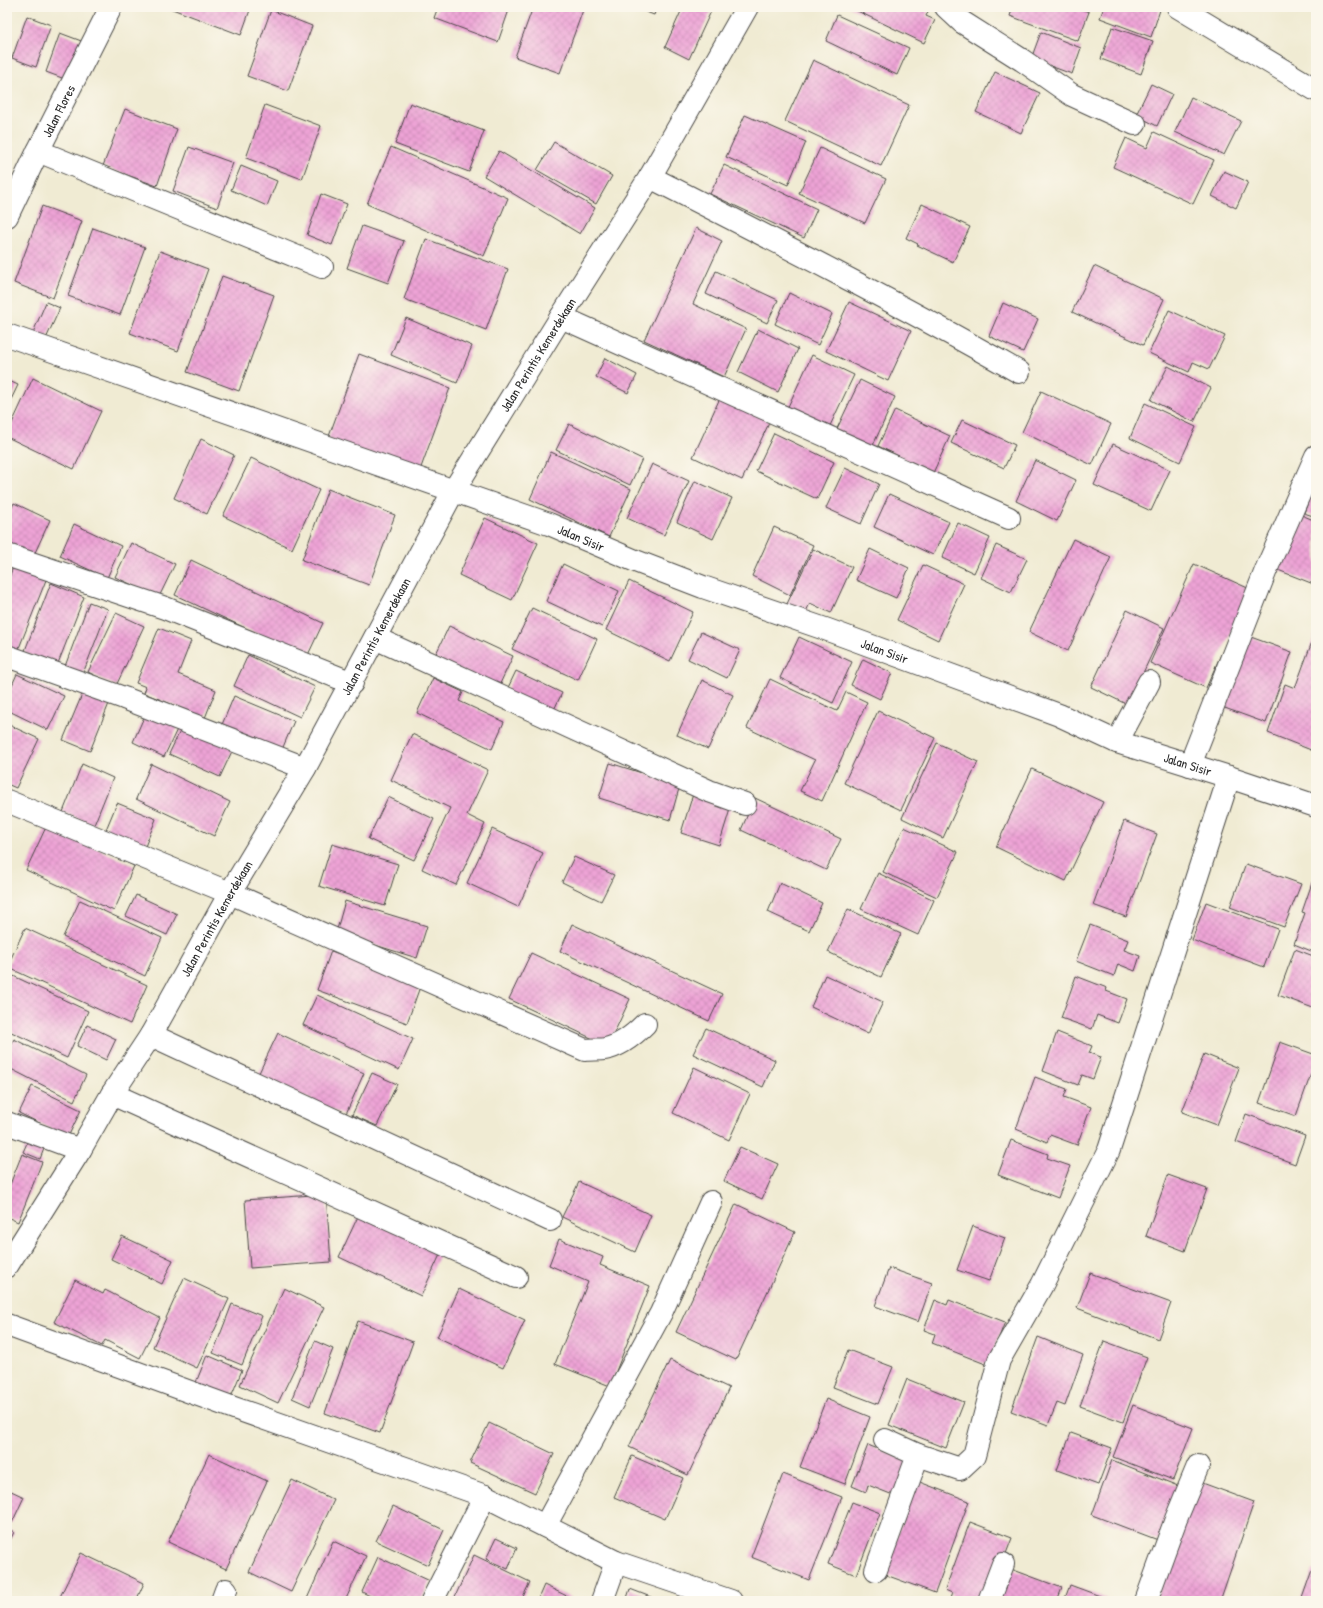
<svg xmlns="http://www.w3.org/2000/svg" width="1323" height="1608" viewBox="0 0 1323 1608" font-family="'Patrick Hand',sans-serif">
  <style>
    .building { fill: url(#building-cross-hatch) }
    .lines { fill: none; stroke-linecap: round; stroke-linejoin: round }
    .minor-casing { stroke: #494844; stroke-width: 24 }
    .minor { stroke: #fff; stroke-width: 22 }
    .labels { text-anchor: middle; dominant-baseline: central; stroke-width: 3.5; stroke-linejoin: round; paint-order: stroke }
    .street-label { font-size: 13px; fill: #2b2b2b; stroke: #fbf7ec }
  </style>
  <defs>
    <pattern id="building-cross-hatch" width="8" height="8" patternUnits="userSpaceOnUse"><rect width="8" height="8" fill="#eda3d5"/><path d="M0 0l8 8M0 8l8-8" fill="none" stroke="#cb8cb7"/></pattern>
  </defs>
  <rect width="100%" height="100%" fill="#fbf7ec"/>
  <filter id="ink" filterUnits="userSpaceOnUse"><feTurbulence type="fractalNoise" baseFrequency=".025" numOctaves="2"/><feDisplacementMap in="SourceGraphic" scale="8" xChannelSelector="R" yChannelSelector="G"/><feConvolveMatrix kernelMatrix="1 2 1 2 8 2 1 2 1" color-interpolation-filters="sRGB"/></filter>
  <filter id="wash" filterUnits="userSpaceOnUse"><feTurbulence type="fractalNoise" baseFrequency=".012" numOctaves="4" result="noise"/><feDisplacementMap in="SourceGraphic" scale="16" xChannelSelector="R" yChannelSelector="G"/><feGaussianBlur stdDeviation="0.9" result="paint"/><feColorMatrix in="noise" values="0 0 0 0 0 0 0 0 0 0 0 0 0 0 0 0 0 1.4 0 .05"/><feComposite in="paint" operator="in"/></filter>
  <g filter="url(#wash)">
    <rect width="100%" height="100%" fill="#f0ebd3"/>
    <g id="blocks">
      <g class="building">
        <polygon points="167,7 243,7 250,10 241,35"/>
        <polygon points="438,7 510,7 498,42 434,18"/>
        <polygon points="533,7 573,7 583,10 560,73 515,57"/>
        <polygon points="633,7 657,7 654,15"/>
        <polygon points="683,7 713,7 689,59 665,47"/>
        <polygon points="849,7 930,7 926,16 935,20 924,43"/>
        <polygon points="1013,7 1076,7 1089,12 1078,41 1010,16"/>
        <polygon points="1104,7 1161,7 1151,37 1100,18"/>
        <polygon points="271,10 312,26 288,91 247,76"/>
        <polygon points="837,15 909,48 897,75 826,41"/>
        <polygon points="27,16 51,25 36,67 12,58"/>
        <polygon points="1112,27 1153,41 1141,74 1101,59"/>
        <polygon points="1041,32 1081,48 1072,74 1031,59"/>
        <polygon points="60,33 84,42 70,81 46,72"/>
        <polygon points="813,60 909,105 881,166 785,121"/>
        <polygon points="995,72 1040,93 1021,133 976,112"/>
        <polygon points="1151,84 1172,94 1157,126 1136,115"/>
        <polygon points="1191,97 1241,121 1224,155 1175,132"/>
        <polygon points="410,103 484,131 469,172 395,144"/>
        <polygon points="265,105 321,126 302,179 246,158"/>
        <polygon points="125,109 177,129 157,186 103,166"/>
        <polygon points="745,115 806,142 788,185 726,157"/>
        <polygon points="1154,132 1214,160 1193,204 1113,167 1126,138 1147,148"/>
        <polygon points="554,142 612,176 596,204 537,170"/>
        <polygon points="189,147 233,163 217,208 173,191"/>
        <polygon points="391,147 508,198 484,256 367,204"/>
        <polygon points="820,148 886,179 865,223 799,193"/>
        <polygon points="499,151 595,208 580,234 484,176"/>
        <polygon points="724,165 817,209 804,238 710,194"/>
        <polygon points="241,166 277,181 267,206 231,190"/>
        <polygon points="1224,171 1248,182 1236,208 1212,196"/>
        <polygon points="321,194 347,204 332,245 307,235"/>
        <polygon points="922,204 970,227 953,262 917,245 918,244 906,238"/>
        <polygon points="42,206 82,221 53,298 14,283"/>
        <polygon points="362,226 404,241 388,283 347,268"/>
        <polygon points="93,228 145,247 120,315 68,296"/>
        <polygon points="696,228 722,241 693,304 746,329 724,377 644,340"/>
        <polygon points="426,239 508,269 486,330 404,299"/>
        <polygon points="160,251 208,269 178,351 130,333"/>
        <polygon points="1094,266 1164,299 1143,345 1072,312"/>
        <polygon points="716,271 778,300 767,323 706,294"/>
        <polygon points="222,276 274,295 239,391 187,372"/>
        <polygon points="789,293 832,314 818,345 775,324"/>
        <polygon points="46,302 60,308 45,341 32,335"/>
        <polygon points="849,302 911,331 888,381 826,351"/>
        <polygon points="1003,303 1038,319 1023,352 989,336"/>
        <polygon points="1169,310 1225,336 1209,369 1193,362 1189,372 1149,353"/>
        <polygon points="406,318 472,346 457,383 391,355"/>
        <polygon points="758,329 798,349 778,392 738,372"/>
        <polygon points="359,354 450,388 419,473 328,439"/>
        <polygon points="812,355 854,375 828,430 786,411"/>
        <polygon points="605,358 637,375 628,393 596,377"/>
        <polygon points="1168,366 1211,388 1194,422 1151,400"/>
        <polygon points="33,378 101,411 74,469 7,437 7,434"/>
        <polygon points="7,380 18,385 7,408"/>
        <polygon points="860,380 895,397 870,452 834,435"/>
        <polygon points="1041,391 1111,424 1092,465 1022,432"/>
        <polygon points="720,398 770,421 742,480 693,457"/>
        <polygon points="1145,403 1196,427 1180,462 1130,438"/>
        <polygon points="895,410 950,436 933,473 878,446"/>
        <polygon points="962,420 1015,445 1004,468 951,443"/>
        <polygon points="569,424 642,459 630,485 556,450"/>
        <polygon points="774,433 834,462 817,499 756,471"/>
        <polygon points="201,439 234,455 207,514 174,498"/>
        <polygon points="1113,444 1170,470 1151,511 1094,485"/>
        <polygon points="551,452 631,489 609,537 530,499"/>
        <polygon points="251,458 319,490 292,549 223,516"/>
        <polygon points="1035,460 1076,480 1057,521 1016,501"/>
        <polygon points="652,464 689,481 664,535 627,518"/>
        <polygon points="845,468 879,484 861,524 826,508"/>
        <polygon points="1316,480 1316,517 1304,513"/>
        <polygon points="695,481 732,498 713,539 677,522"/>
        <polygon points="328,489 395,515 369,585 302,560"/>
        <polygon points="889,494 949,522 933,555 874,527"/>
        <polygon points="14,503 50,520 33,557 7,545 7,517"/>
        <polygon points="1299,514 1316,521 1316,585 1278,570"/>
        <polygon points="485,518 538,543 512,600 459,575"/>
        <polygon points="958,523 990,538 974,573 942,558"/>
        <polygon points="74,524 121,546 107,578 60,556"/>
        <polygon points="774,527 813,545 790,595 752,576"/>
        <polygon points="1073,539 1111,557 1068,651 1029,632"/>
        <polygon points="131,543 175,564 159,597 115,577"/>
        <polygon points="996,545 1027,559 1011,592 981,578"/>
        <polygon points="813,549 852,567 831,613 810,603 805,614 786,606"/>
        <polygon points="870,549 909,568 896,598 856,580"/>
        <polygon points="191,560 323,623 307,657 175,595"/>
        <polygon points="563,564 619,591 602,627 546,601"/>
        <polygon points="1194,564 1250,589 1206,688 1150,663"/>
        <polygon points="923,565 964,584 938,640 897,620"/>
        <polygon points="13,567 46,580 17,653 7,649 7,583"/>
        <polygon points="629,581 693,612 670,661 606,630"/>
        <polygon points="51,583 84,597 57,666 24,653"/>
        <polygon points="89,602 108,609 82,676 64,669"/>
        <polygon points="532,608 597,639 578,680 512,649"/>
        <polygon points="1127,610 1164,628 1128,705 1091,687"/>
        <polygon points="116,613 144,626 116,686 88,672"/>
        <polygon points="449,626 513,656 498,688 434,658"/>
        <polygon points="159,628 191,641 178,674 216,690 205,718 144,693 146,687 136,683"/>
        <polygon points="1316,631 1316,752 1268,733 1285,684 1295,688"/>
        <polygon points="701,632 740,650 727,678 688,659"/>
        <polygon points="1248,636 1292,652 1266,723 1222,707"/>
        <polygon points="799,637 852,662 833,703 780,678"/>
        <polygon points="248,655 315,687 300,717 234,686"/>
        <polygon points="863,659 892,673 880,699 851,685"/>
        <polygon points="516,671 562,693 551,716 505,694"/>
        <polygon points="17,674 64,696 48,730 7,710 7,696"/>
        <polygon points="433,678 463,692 459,701 504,722 492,749 417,713"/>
        <polygon points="770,679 837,711 846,692 867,702 822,801 800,791 815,760 747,728"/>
        <polygon points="702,680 733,695 708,749 677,735"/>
        <polygon points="84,690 110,701 90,751 63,740"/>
        <polygon points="234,696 294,721 281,752 221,727"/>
        <polygon points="148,708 180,723 164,757 133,742"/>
        <polygon points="878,711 935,738 901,810 844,783"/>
        <polygon points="7,724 39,739 16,788 7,784"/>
        <polygon points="183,725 233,749 220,777 169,754"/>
        <polygon points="412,734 488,770 467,815 485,824 456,885 422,869 450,808 391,780"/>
        <polygon points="937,743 978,762 943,838 902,818"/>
        <polygon points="610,763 680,785 670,820 599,798"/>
        <polygon points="82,764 113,778 94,825 63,812"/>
        <polygon points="151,764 230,802 214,836 136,799"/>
        <polygon points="1032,769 1103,802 1066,881 996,847"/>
        <polygon points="693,794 731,806 719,845 681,833"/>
        <polygon points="388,797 434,819 414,860 368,839"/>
        <polygon points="755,798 841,839 826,870 741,830"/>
        <polygon points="117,803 156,819 144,849 105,832"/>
        <polygon points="1124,821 1157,834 1126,917 1093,905"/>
        <polygon points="47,825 134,866 114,911 26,870"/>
        <polygon points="904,827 958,852 937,897 883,872"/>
        <polygon points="492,829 543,853 518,907 467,883"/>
        <polygon points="332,844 398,864 385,906 319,886"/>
        <polygon points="574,857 614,875 601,901 562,882"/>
        <polygon points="1246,864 1301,884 1284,927 1230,907"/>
        <polygon points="878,873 934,900 918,935 861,909"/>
        <polygon points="1313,880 1316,881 1316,953 1294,944 1305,913 1302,912"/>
        <polygon points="780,883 822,903 809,931 768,912"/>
        <polygon points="136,895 177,914 167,935 126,916"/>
        <polygon points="80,900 162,938 145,976 63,937"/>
        <polygon points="345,901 427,926 417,958 336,933"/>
        <polygon points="1206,902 1278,929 1264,967 1192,940"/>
        <polygon points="848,909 901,934 881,977 828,952"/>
        <polygon points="572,924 722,994 709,1021 560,951"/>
        <polygon points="1090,925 1128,940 1124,950 1140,956 1135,971 1118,964 1114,976 1076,961"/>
        <polygon points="25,928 147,985 130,1024 7,967"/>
        <polygon points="1295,949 1316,957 1316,999 1313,1008 1278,995"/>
        <polygon points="331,951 421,984 407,1023 317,990"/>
        <polygon points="531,953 630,999 608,1046 509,999"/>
        <polygon points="7,973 88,1011 67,1058 7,1030"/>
        <polygon points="825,975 883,1002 868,1034 811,1007"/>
        <polygon points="1076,976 1107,988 1106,991 1127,999 1118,1023 1097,1015 1092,1029 1061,1018"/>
        <polygon points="317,995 413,1039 399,1070 303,1025"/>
        <polygon points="87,1025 116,1039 106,1060 77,1046"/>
        <polygon points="706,1028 775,1060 763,1087 693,1054"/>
        <polygon points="1057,1032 1092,1046 1089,1053 1101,1057 1093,1079 1082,1075 1078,1085 1043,1071"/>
        <polygon points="278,1033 364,1073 345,1116 258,1075"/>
        <polygon points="14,1039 86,1075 74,1101 7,1067 7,1053"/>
        <polygon points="1280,1042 1316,1055 1316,1060 1296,1116 1259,1103"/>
        <polygon points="1204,1054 1239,1068 1217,1125 1182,1112"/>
        <polygon points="694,1067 750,1094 729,1140 673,1113"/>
        <polygon points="372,1073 397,1084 377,1126 352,1115"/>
        <polygon points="1035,1077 1067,1089 1064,1097 1091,1107 1077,1145 1050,1135 1047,1142 1016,1129"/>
        <polygon points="32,1086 81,1110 68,1137 19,1113"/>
        <polygon points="1246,1114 1305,1136 1295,1164 1236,1142"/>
        <polygon points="31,1134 47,1141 40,1159 23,1152"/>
        <polygon points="1011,1140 1048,1154 1047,1158 1070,1166 1058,1198 998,1175"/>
        <polygon points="740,1147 778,1164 762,1199 724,1181"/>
        <polygon points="22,1154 42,1162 18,1222 7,1217 7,1192"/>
        <polygon points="1168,1175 1207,1189 1185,1251 1146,1236"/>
        <polygon points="579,1182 651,1215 635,1252 562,1217"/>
        <polygon points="326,1194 331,1262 250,1268 245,1200"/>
        <polygon points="736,1204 795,1232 736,1360 676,1332"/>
        <polygon points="362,1208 444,1246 421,1296 339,1257"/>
        <polygon points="973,1226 1005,1238 989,1281 957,1270"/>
        <polygon points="122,1236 173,1260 162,1284 111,1259"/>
        <polygon points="559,1239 603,1257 600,1265 650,1286 610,1386 555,1364 588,1282 549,1265"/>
        <polygon points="889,1268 932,1283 918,1322 875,1306"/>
        <polygon points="1090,1273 1171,1303 1158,1339 1077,1308"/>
        <polygon points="184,1278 229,1299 197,1368 153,1347"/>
        <polygon points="75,1280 103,1294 105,1290 160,1318 140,1358 105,1340 102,1346 54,1322"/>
        <polygon points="284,1288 324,1307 278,1403 240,1385"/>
        <polygon points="459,1289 525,1320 503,1368 437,1337"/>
        <polygon points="935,1300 947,1305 949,1300 1005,1322 988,1365 932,1343 935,1334 924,1330"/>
        <polygon points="232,1304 262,1316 242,1365 213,1353"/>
        <polygon points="358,1321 413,1342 380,1433 325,1413"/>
        <polygon points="1038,1337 1083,1355 1065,1406 1057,1403 1048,1425 1011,1411"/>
        <polygon points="315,1341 333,1349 310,1406 292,1398"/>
        <polygon points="1104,1341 1147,1357 1123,1422 1080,1406"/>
        <polygon points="848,1350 893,1367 878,1404 833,1387"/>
        <polygon points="207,1355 242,1370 230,1399 195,1385"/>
        <polygon points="670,1360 729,1388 688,1475 629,1447"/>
        <polygon points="907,1379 964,1402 946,1448 889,1425"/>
        <polygon points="826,1399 870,1417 845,1484 800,1467"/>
        <polygon points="1133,1405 1193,1428 1173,1480 1113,1457"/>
        <polygon points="489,1423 554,1454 535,1493 470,1463"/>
        <polygon points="1071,1433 1112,1448 1098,1485 1057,1470"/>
        <polygon points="868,1445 912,1463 898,1497 868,1485 866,1492 852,1486"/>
        <polygon points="209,1454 267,1481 226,1569 168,1542"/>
        <polygon points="632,1456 683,1478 665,1519 614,1497"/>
        <polygon points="1112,1460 1178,1486 1158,1540 1092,1515"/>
        <polygon points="783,1474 842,1497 809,1580 751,1557"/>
        <polygon points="292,1480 334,1500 291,1592 249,1572"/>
        <polygon points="917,1481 969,1501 935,1593 883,1574"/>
        <polygon points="1197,1481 1254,1502 1252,1508 1220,1601 1155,1601"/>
        <polygon points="7,1489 24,1497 12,1523 7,1521"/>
        <polygon points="852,1502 880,1513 856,1575 828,1564"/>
        <polygon points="393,1506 444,1530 428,1565 376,1541"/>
        <polygon points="970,1522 1012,1538 988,1601 949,1601 952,1593 945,1590"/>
        <polygon points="7,1528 14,1532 7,1547"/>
        <polygon points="496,1538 517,1548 508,1569 486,1559"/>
        <polygon points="333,1541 366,1556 345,1601 306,1601"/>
        <polygon points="81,1553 144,1583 136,1601 58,1601"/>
        <polygon points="474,1555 530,1582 521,1601 453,1601"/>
        <polygon points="378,1557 430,1581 421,1601 380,1601 362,1592"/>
        <polygon points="1011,1569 1062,1588 1057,1601 999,1601"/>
        <polygon points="1312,1570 1316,1571 1316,1601 1301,1601"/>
        <polygon points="544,1585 571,1598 570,1601 537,1601"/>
        <polygon points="1070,1585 1108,1599 1107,1601 1064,1601"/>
        <polygon points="630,1589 661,1601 626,1601"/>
      </g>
    </g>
  </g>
  <g filter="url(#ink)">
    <use href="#blocks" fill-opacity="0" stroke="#494844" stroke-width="1"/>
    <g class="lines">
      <g class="minor-casing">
        <g id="minor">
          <polyline points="946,7 962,22 1022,60 1072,95 1135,124"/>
          <polyline points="1178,7 1316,90"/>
          <polyline points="38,151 322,267"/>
          <path d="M 650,177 C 774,240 898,303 1019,372"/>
          <path id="s1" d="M 7,216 L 38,151 L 111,7"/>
          <polyline points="561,317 1009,518"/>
          <path id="s2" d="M 7,335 L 549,524 L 638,562 L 703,587 L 828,630 L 1059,715 L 1117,742 L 1229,777 L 1316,806"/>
          <polyline points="7,555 165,608 352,683"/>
          <polyline points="375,638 709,791 745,804"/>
          <polyline points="7,656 124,698 305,768"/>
          <polyline points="1117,742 1149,682"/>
          <polyline points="1190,765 1266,570 1316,456"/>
          <path d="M 7,801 L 230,893 L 585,1050 C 591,1049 599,1050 605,1049 C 621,1046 634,1035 645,1024"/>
          <polyline points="151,1035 550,1220"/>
          <polyline points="112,1094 516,1277"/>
          <polyline points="7,1123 80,1150"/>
          <path id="s3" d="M 7,1266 L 80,1150 L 112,1094 L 151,1035 L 230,893 L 305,768 L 454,490 L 561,317 L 650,177 L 747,7"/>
          <polyline points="7,1325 234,1408 485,1496 616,1562 731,1601"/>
          <polyline points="918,1455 960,1469 974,1456 999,1360 1042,1285 1109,1150 1229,777"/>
          <polyline points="545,1526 661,1313 711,1202"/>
          <polyline points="876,1570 918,1455 885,1440"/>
          <polyline points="222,1601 226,1590"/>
          <polyline points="432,1601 485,1496"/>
          <polyline points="602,1601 616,1562"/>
          <polyline points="989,1601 1003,1564"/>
          <polyline points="1146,1601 1176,1519 1198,1466"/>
        </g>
      </g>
      <use href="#minor" class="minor"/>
    </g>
  </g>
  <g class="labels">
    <g class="street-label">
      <text stroke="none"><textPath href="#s1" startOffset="117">Jalan Flores</textPath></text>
      <text stroke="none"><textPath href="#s3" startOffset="1055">Jalan Perintis Kemerdekaan</textPath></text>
      <text stroke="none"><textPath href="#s2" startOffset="609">Jalan Sisir</textPath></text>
      <text stroke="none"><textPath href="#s3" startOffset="730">Jalan Perintis Kemerdekaan</textPath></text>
      <text stroke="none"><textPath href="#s2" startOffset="933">Jalan Sisir</textPath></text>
      <text stroke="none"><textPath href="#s2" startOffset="1257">Jalan Sisir</textPath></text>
      <text stroke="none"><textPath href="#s3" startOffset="406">Jalan Perintis Kemerdekaan</textPath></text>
    </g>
  </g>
  <rect width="1323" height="1608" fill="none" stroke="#fbf7ec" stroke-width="24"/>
</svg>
